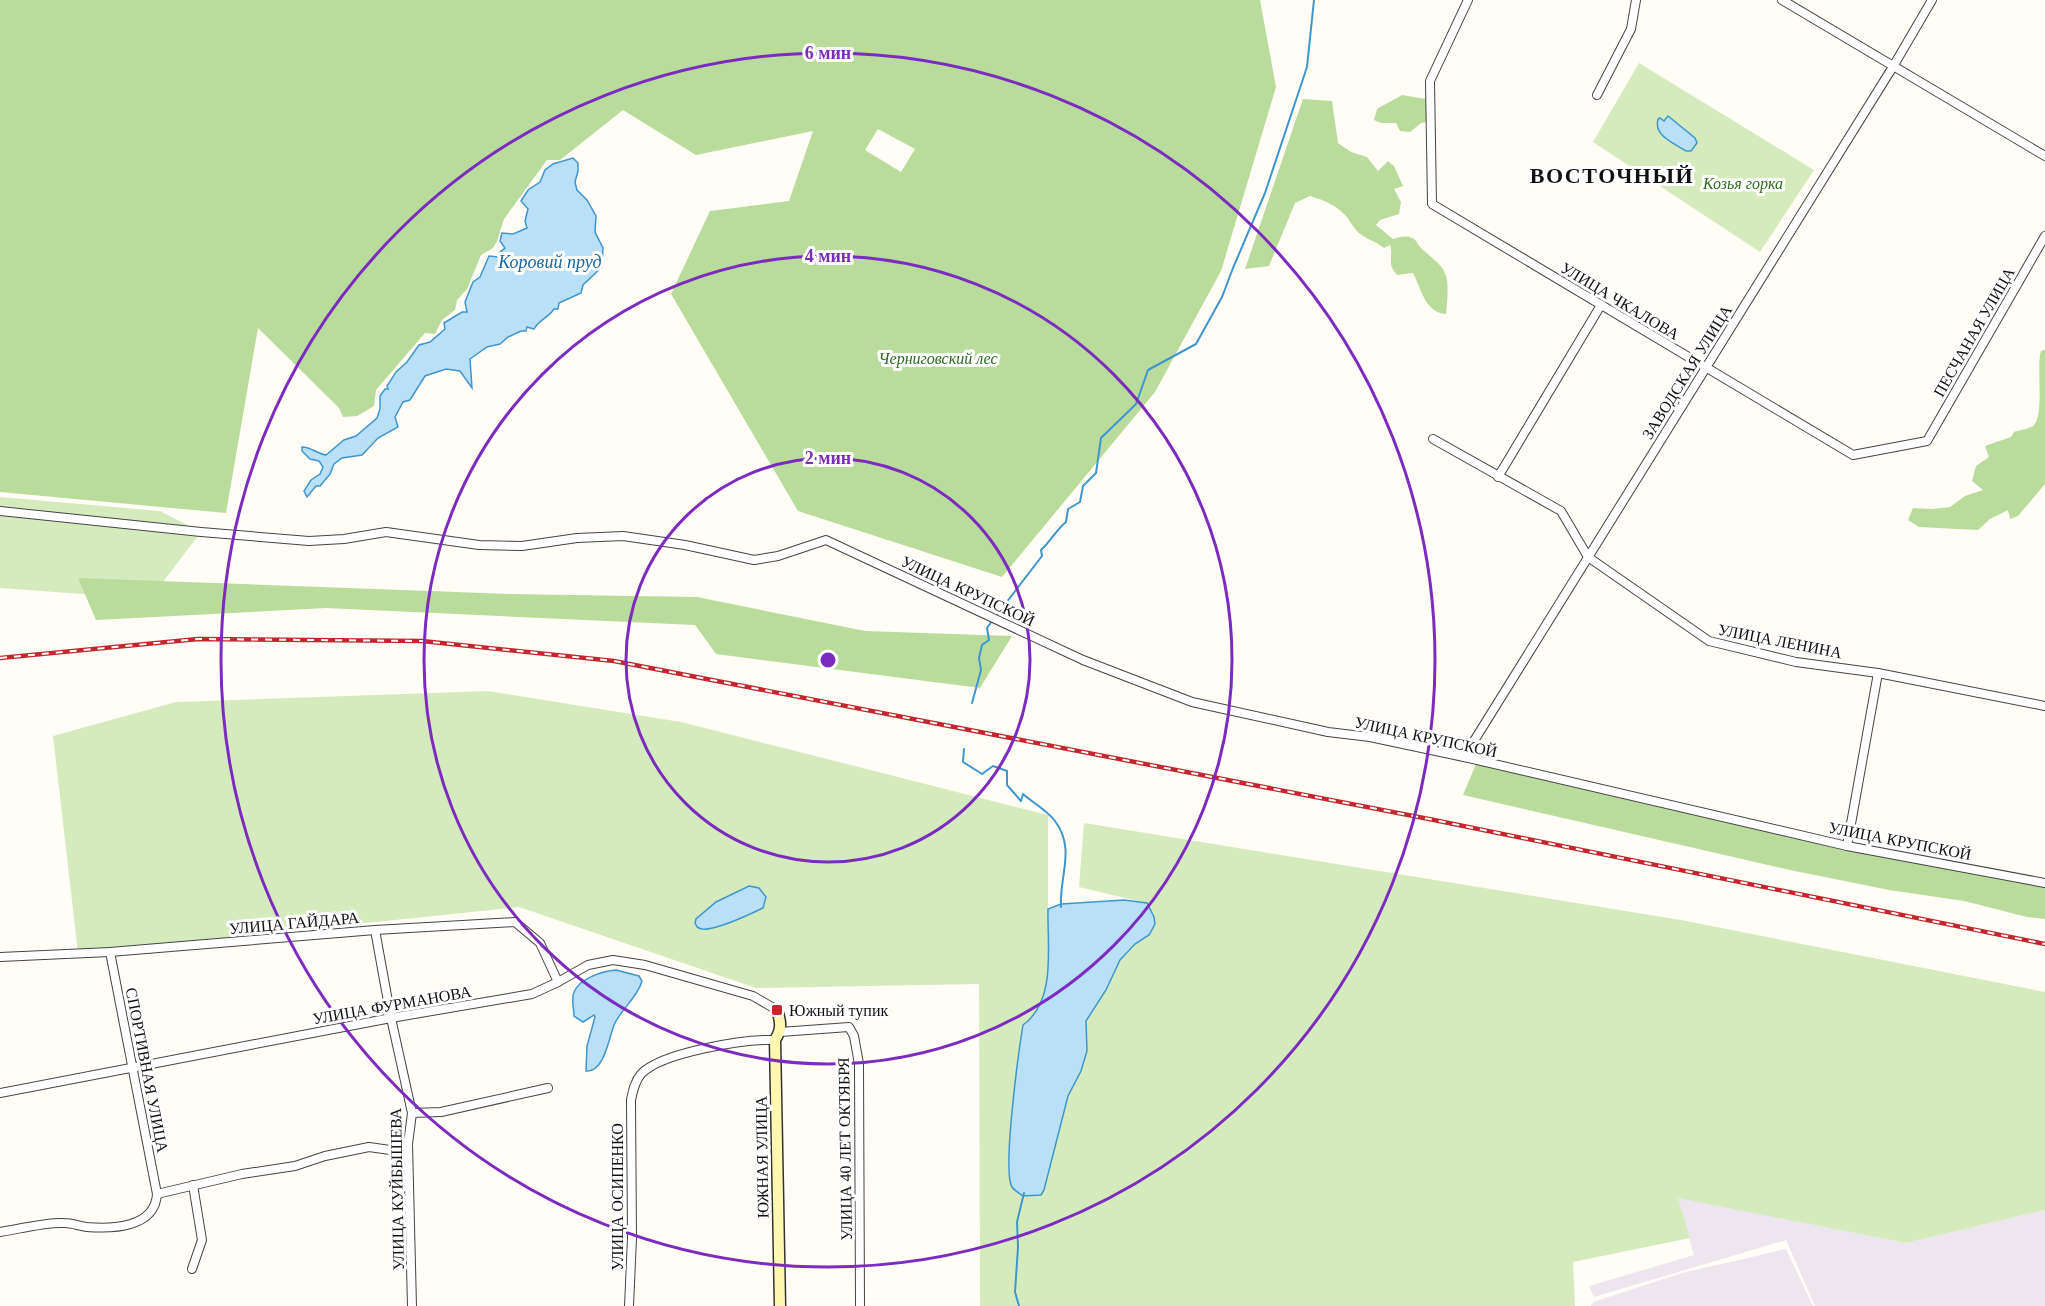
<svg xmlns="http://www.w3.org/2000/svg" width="2045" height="1306" viewBox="0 0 2045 1306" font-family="'Times New Roman',serif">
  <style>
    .industrial { fill: #eee6ef }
    .green { fill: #d5ebbd }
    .forest { fill: #b9dc9c; fill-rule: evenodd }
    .water { fill: #b9e0f7; stroke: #3f96cf; stroke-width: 1.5 }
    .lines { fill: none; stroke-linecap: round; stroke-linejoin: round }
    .stream { stroke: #3f96cf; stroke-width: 2 }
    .street-casing { stroke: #444; stroke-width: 10 }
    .secondary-casing { stroke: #333; stroke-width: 13 }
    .street { stroke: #fff; stroke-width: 8 }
    .secondary { stroke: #fff6b0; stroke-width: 10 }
    .rail-casing { stroke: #c4262e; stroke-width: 4.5 }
    .rail { stroke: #fff; stroke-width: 2; stroke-dasharray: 7; stroke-linecap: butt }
    .ring { fill: none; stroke: #7b2cbf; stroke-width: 3 }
    .poi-dot { fill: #c4262e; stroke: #fff; stroke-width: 2 }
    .labels { text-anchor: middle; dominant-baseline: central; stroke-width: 6; stroke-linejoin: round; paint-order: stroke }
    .park-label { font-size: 16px; font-style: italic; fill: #2f6b1f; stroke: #fff }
    .street-label { font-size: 16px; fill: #111; stroke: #fff }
    .poi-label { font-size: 16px; fill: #111; stroke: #fff; text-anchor: start }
    .water-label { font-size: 18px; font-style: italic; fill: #1768a6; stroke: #fff }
    .district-label { font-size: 22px; font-weight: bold; letter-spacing: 1.5px; fill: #111; stroke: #fff }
    .centre { fill: #7b2cbf; stroke: #fff; stroke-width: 3 }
    .ring-label { font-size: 18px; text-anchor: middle; font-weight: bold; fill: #7b2cbf; stroke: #fff; stroke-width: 6; stroke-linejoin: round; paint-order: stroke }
  </style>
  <rect width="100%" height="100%" fill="#fffdf5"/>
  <g class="industrial">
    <polygon points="1677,1197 1906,1243 2045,1210 2045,1306 1815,1306 1786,1240 1594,1297 1589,1286 1694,1255"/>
    <polygon points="1786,1249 1813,1306 1591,1306 1593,1302 1682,1273"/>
  </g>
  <g class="green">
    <polygon points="1639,63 1814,170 1760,252 1593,142"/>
    <polygon points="0,497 160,511 201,532 150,599 0,588"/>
    <path d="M 488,691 L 681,722 L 1048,815 L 1048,925 C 1052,956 1051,1005 1023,1025 L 1008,1169 L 1012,1188 L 1044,1190 L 1068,1096 L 1081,1071 L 1087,1051 L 1086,1022 L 1106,990 L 1120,960 L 1135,944 L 1149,935 L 1154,917 L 1146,903 L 1079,887 L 1084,823 L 1681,920 L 2045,992 L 2045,1210 L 1906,1243 L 1678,1198 L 1690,1238 L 1573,1262 L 1575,1306 L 980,1306 L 979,984 L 756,988 L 519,907 L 78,953 L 53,736 L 176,702 Z"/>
  </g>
  <g class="forest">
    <path d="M 0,0 L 1260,0 L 1276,87 L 1221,271 L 1155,392 L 1002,577 L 798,511 L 671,294 L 710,211 L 789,201 L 813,131 L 696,155 L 623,110 L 560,160 L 547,160 L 504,219 L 497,241 L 493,248 L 481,255 L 467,289 L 457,300 L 455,310 L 442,320 L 435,334 L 425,333 L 376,390 L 374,406 L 357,416 L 343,417 L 339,408 L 258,328 L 226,513 L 0,492 ZM 878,129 L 915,149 L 901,172 L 865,150 Z"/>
    <polygon points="1402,95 1426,99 1427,122 1421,123 1410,132 1400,131 1396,123 1381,123 1374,120 1377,109"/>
    <path d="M 1303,99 L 1332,101 L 1338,143 L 1351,152 L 1367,157 L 1378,171 L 1388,161 L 1394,166 L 1403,186 L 1394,189 L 1401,202 L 1399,214 L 1380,220 L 1376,225 L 1393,239 C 1400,237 1405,235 1412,238 C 1417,240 1417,244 1421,248 C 1430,257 1443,264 1446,276 C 1449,284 1447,306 1446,314 C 1425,313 1421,288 1413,273 L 1397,275 C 1386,263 1394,257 1390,245 L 1384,248 C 1376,241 1367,240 1359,233 C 1353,228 1350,220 1344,214 C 1334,204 1323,200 1310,196 L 1295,203 L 1269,266 L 1245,269 Z"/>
    <path d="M 2045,350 L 2045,484 L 2018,516 L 2010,519 L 2008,510 L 1990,519 L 1978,530 L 1919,527 L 1908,520 L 1913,508 L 1932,509 L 1950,507 L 1965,496 L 1983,490 L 1972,481 L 1976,466 L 1989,457 L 1985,446 L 2011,437 L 2014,432 C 2019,430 2028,429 2033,426 C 2045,417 2036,367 2041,351 Z"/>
    <polygon points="78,578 510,594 697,597 865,631 1012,636 980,688 716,654 695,625 326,608 96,620"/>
    <polygon points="1476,764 1640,802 2028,884 2045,888 2045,919 2027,917 1964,901 1889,890 1790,870 1463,795"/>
  </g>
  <g class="water">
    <path d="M 1668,116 L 1695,138 L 1697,143 L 1691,151 L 1686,151 C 1674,143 1653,136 1658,119 L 1660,118 L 1664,121 Z"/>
    <path d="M 573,158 L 578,163 L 578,171 L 575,182 L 577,190 L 587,200 L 596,216 L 595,232 L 603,248 L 602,267 L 583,285 L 581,293 L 559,303 L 558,309 L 554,309 C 548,318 539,320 534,329 L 527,327 L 526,331 L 521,331 L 508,337 L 500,344 L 487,347 L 470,359 L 472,388 L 460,371 L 446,369 L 425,376 L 410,400 L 403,402 L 395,417 L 398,427 L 378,438 L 362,455 L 342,458 L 334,464 L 330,474 L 320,486 L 316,486 L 307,497 L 304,491 L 311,480 L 320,474 L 323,467 L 319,461 L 310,459 L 302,451 L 302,447 C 311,447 318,454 326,455 L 344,440 L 356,436 L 377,418 L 380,409 L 380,396 L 385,389 L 388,389 L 387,386 L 396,372 L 407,362 L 419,345 L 430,342 L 445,329 L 444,323 L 462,312 L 467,312 L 465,302 L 473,282 L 480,277 L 489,256 L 498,257 L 499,253 L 505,248 L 500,241 L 502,233 L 513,234 L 527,228 L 525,221 L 528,209 L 521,201 L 528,190 L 540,182 L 545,170 L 553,164 Z"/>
    <path d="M 749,886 L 759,888 L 766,897 L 763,908 C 750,914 716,931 702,929 C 697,928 697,927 695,923 L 696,919 L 716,902 Z"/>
    <path d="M 1124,900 L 1147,903 L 1154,917 L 1155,924 L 1149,935 L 1135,944 L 1120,960 L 1106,990 L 1086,1021 L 1087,1051 L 1081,1071 L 1068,1096 L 1044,1190 L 1041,1195 L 1023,1196 C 1020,1194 1014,1190 1012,1187 C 1002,1171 1019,1049 1023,1025 C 1057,1001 1047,945 1048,909 L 1061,904 Z"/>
    <path d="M 616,970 L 639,976 L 642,981 C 638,997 621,1009 614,1025 C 609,1038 604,1073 586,1071 L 587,1046 L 595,1017 L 594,1015 L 583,1022 L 574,1016 C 574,1009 571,998 574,992 C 580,978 603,971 616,970 Z"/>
  </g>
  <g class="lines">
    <g class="stream">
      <path d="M 996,616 L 1042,556 L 1041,550 C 1051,541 1056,530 1066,522 L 1068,509 L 1080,502 L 1083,486 L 1096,473 L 1101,438 L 1136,404 L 1148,370 L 1196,344 L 1222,297 L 1233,268 L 1265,193 L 1307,67 L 1314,0"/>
      <polyline points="972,703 981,670 979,658 982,645 989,640 987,628 992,621"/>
      <path d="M 964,749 L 963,762 L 982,774 L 993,766 L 1007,771 L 1007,785 L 1021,801 L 1023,794 C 1033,803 1047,810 1055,821 C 1076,849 1059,876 1061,907"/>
      <polyline points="1019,1306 1015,1292 1018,1247 1017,1222 1024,1193"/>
    </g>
    <g class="street-casing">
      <g id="street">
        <polyline points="1468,0 1430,81 1432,204 1853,455 1927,441 2045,236"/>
        <polyline points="1782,0 2045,156"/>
        <polyline points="1597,95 1631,29 1636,0"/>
        <polyline points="1433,439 1561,511 1588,557 1709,641 1796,662 1878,673 2045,706"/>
        <polyline points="1498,477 1601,305"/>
        <polyline points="0,511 201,532 309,541 344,539 386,532 479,545 522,546 577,538 623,536 685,545 754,560 778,556 826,540 1083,660 1192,702 1328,732 1370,737 1464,757 1847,846 2045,883"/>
        <polyline points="1464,757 1894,65 1932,0"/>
        <polyline points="1847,846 1878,673"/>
        <polyline points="375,930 391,1018 412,1113 408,1144 412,1306"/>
        <polyline points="0,957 110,952 375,930 515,922 540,943 558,982"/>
        <polyline points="780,1032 849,1027 854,1036 859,1064 860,1306"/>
        <polyline points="0,1093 391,1018 532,994 558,982 588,965 613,960 645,965 753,996 777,1010"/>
        <polyline points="412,1113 441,1112 548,1088"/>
        <polyline points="157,1194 242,1174 295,1166 325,1156 369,1147 397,1151 408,1144"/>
        <path d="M 0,1232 C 20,1229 45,1222 64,1223 C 72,1223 79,1226 87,1227 C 112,1229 155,1228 157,1194 L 110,952"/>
        <polyline points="192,1269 202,1240 193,1185"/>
        <path d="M 629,1306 L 632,1238 L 631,1100 C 633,1090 635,1081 641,1074 C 662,1052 745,1039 775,1040"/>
      </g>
    </g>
    <g class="secondary-casing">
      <path id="secondary" d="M 777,1010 C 781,1022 782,1029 775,1040 L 780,1306"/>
    </g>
    <use href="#street" class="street"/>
    <use href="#secondary" class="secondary"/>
    <g class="rail-casing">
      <polyline id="rail" points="0,658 198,639 422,641 614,661 1434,820 2045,944"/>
    </g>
    <use href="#rail" class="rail"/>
  </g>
  <g class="ring">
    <circle cx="828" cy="660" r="202"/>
    <circle cx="828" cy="660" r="404"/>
    <circle cx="828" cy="660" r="607"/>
  </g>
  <rect class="poi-dot" x="771" y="1004" width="12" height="12" rx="3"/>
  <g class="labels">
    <g class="park-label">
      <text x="1743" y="183">Козья горка</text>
      <text x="938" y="358">Черниговский лес</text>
    </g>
    <g class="street-label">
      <text transform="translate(1620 301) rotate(31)">УЛИЦА ЧКАЛОВА</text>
      <text transform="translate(1974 332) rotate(-60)">ПЕСЧАНАЯ УЛИЦА</text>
      <text transform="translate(1687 372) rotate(-58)">ЗАВОДСКАЯ УЛИЦА</text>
      <text transform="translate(968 591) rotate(25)">УЛИЦА КРУПСКОЙ</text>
      <text transform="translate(1780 641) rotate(11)">УЛИЦА ЛЕНИНА</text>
      <text transform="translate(1426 737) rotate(12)">УЛИЦА КРУПСКОЙ</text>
      <text transform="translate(1900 841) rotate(11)">УЛИЦА КРУПСКОЙ</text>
      <text transform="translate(294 923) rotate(-5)">УЛИЦА ГАЙДАРА</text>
      <text transform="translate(392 1005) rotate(-10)">УЛИЦА ФУРМАНОВА</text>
      <text transform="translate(147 1070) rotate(79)">СПОРТИВНАЯ УЛИЦА</text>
      <text transform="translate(845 1149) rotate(-91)">УЛИЦА 40 ЛЕТ ОКТЯБРЯ</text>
      <text transform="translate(762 1157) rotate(-91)">ЮЖНАЯ УЛИЦА</text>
      <text transform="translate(397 1189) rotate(-91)">УЛИЦА КУЙБЫШЕВА</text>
      <text transform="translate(617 1197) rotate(-90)">УЛИЦА ОСИПЕНКО</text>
    </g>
    <g class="poi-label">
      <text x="789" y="1010">Южный тупик</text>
    </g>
    <g class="water-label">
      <text x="550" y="262">Коровий пруд</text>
    </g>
    <g class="district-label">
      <text x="1612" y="175">ВОСТОЧНЫЙ</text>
    </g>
  </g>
  <circle cx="828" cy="660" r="9" class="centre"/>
  <g class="ring-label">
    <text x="828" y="59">6 мин</text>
    <text x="828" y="262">4 мин</text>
    <text x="828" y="464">2 мин</text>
  </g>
</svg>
